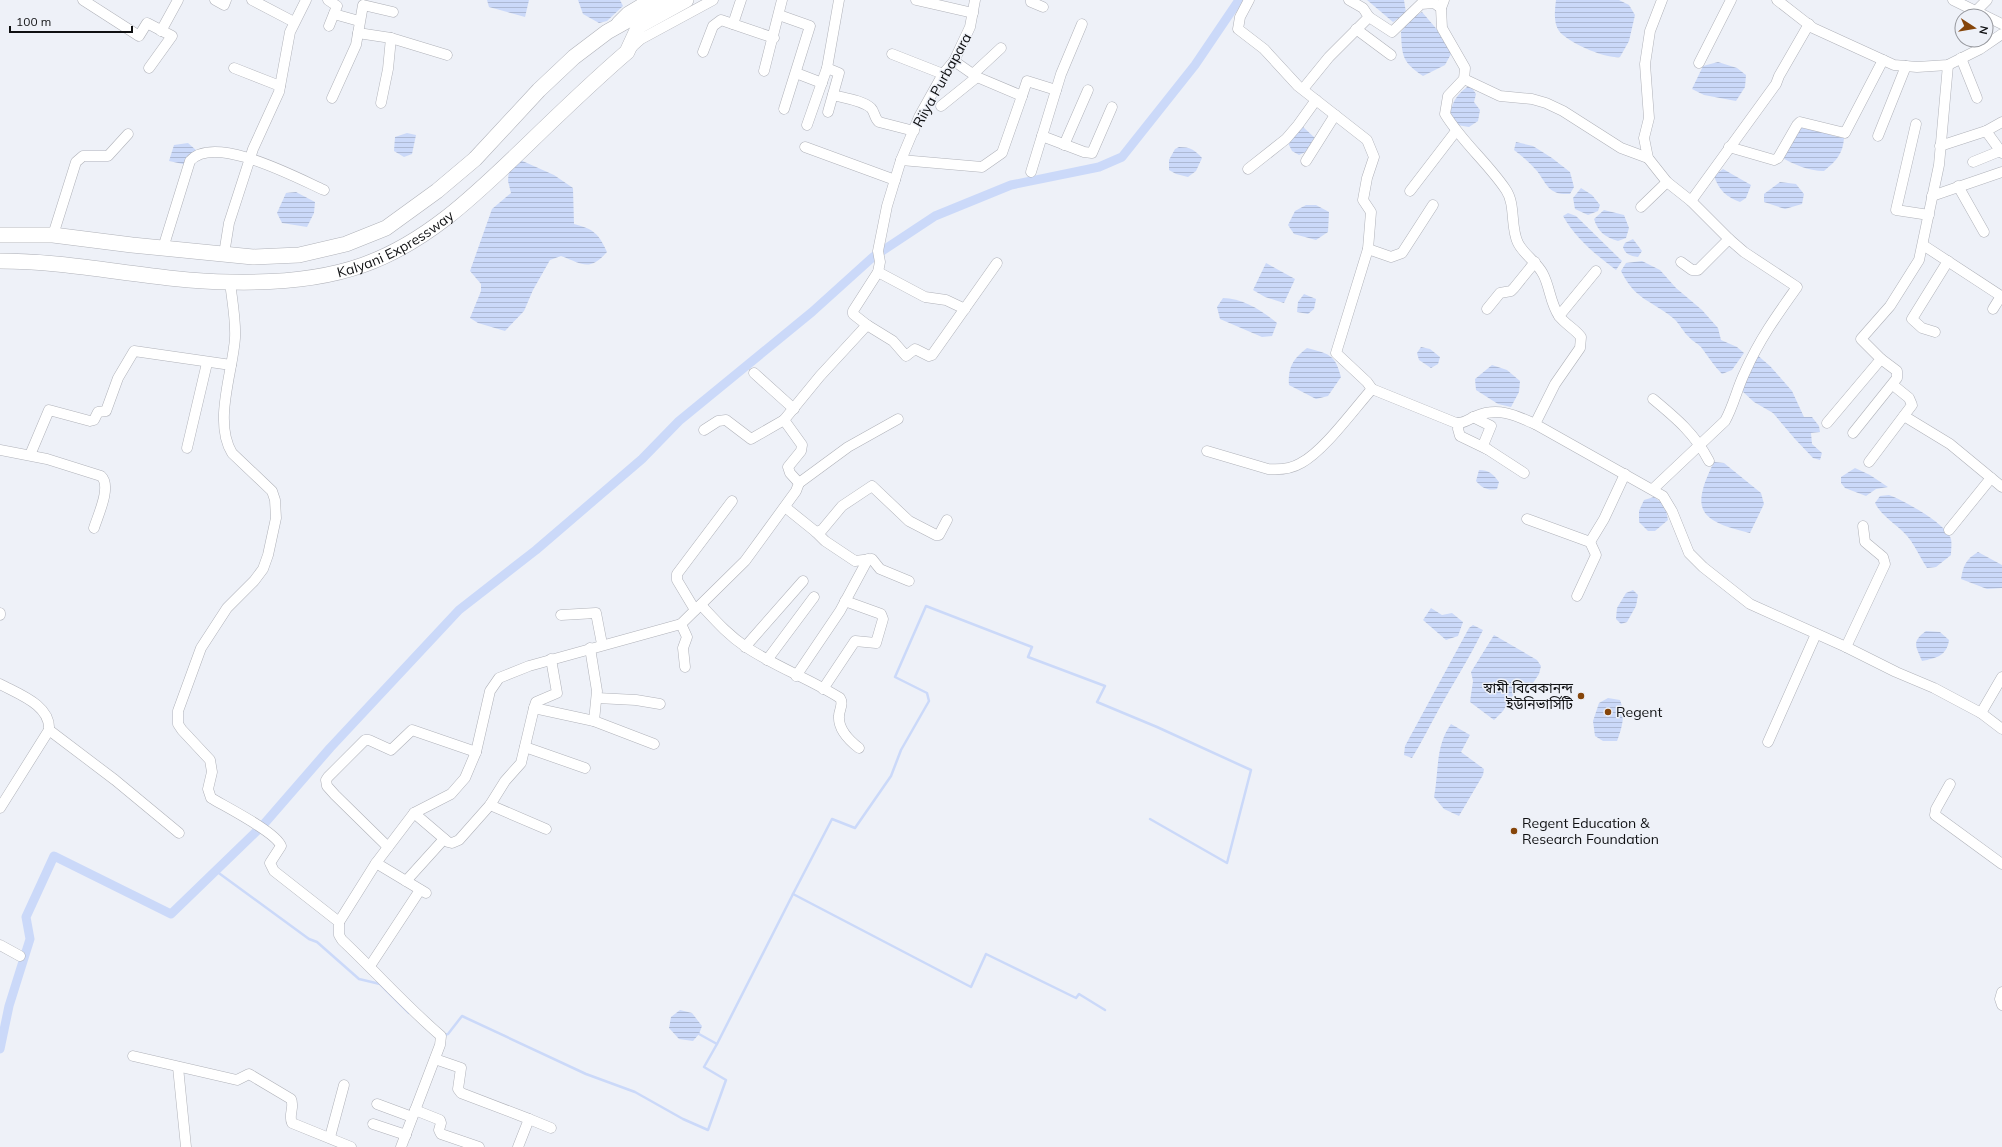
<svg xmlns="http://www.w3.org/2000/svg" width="2002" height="1147" viewBox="0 0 2002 1147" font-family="Mulish,'Noto Sans Bengali',sans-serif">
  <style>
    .water { fill: url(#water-rules) }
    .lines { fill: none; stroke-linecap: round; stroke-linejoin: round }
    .stream { stroke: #cbd9f9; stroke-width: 2.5 }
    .canal { stroke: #cbd9f9; stroke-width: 9 }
    .minor-casing { stroke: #b0b2b9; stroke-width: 11 }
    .highway-casing { stroke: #b0b2b9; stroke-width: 16 }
    .minor { stroke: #fff; stroke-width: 10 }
    .highway { stroke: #fff; stroke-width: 15 }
    .poi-dot { fill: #85450a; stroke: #eef1f8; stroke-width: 1.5 }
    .labels { text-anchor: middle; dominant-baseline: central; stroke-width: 3; stroke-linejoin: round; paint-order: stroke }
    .street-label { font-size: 14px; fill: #0f1012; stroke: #eef1f8 }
    .poi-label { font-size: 14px; fill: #0f1012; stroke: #eef1f8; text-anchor: start }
  </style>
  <defs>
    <pattern id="water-rules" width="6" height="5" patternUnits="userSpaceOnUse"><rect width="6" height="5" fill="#cbd9f9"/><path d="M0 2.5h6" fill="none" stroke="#adb9d4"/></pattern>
  </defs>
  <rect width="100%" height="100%" fill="#eef1f8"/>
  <g class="water">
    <polygon points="487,0 529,0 525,17 489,7"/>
    <polygon points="578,0 620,0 623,6 607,21 599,23 583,14"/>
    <polygon points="1367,0 1404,0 1406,13 1393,22"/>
    <path d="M 1556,0 L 1619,0 L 1629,5 L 1635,15 L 1629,41 L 1620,57 C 1606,59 1568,43 1559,31 C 1553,22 1555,9 1556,0 Z"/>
    <path d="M 1422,12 L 1440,33 L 1451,54 L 1445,65 L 1423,76 C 1402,62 1402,56 1401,32 L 1411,19 Z"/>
    <polygon points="1718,62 1737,68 1746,75 1745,87 1736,101 1704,95 1692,89 1703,66"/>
    <path d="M 1470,85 L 1476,94 L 1474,102 L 1480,110 L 1478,121 L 1469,127 L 1457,125 L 1450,112 C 1454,99 1458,93 1470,85 Z"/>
    <path d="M 1804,125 C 1819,129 1828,136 1844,138 C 1843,154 1836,161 1824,171 C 1808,171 1794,164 1780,157 L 1796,129 Z"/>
    <polygon points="1302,126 1315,138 1310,150 1299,155 1292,151 1287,141"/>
    <polygon points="407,133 416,135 412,154 404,157 394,151 395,137"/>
    <path d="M 1516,142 L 1533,146 L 1552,158 L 1570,172 L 1574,187 L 1570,194 C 1549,195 1548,186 1537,171 C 1530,163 1522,156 1514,150 Z"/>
    <polygon points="188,143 197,151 192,166 169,161 174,145"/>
    <path d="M 1179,147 C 1190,147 1195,150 1202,158 L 1196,171 L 1188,177 L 1176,174 L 1169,170 L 1169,160 L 1175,149 Z"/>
    <path d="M 518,159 L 554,175 L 573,188 L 574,224 C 594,229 599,234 607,252 C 589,272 583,264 561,256 L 550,260 L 533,290 L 524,311 L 505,331 L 478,323 L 470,318 L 481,291 L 481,284 L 470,271 L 492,209 L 511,193 L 508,181 L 509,168 Z"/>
    <path d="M 1723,169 L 1751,185 L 1746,198 L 1740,202 C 1726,197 1719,190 1714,176 Z"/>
    <polygon points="1780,182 1796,184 1804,194 1802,204 1785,209 1764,202 1764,194"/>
    <polygon points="1581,188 1592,195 1600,205 1598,211 1588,215 1575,209 1573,198"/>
    <polygon points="296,192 315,202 314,213 307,227 282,223 277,213 286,193"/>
    <polygon points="1306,205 1316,205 1329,212 1328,232 1316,240 1294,234 1288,225 1295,211"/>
    <path d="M 1604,210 L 1624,215 L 1629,228 L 1626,238 L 1618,241 C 1605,237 1598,232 1594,219 Z"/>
    <path d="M 1568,213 L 1576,216 L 1622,261 L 1616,270 C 1595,254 1576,239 1563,216 Z"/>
    <path d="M 1633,239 L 1642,251 L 1638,257 C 1630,256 1625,254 1623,247 L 1625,243 Z"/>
    <path d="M 1642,261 L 1660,270 L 1676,288 L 1702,310 L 1718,328 L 1721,340 L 1737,347 L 1744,353 L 1732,370 L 1722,374 C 1714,366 1708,356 1701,347 C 1697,343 1692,341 1689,337 C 1683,332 1680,324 1673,318 C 1651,300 1635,300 1621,271 L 1626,263 Z"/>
    <polygon points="1266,263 1295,279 1284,303 1265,297 1253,290"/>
    <polygon points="1304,294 1316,299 1314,309 1308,314 1297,312 1298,302"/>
    <path d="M 1223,298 C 1242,298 1263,311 1277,323 L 1272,336 L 1262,337 L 1220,319 L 1217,307 Z"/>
    <polygon points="1421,347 1430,349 1440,357 1438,364 1431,368 1419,360 1417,353"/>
    <path d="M 1307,348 C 1329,354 1335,354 1341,377 L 1328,396 L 1316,399 L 1289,385 C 1288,367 1293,359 1307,348 Z"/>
    <polygon points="1756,354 1770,366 1792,391 1804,417 1812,417 1819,426 1820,432 1811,433 1812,444 1822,453 1820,460 1813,458 1795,439 1773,413 1754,402 1741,390"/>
    <polygon points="1492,365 1507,370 1520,381 1519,392 1511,407 1498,404 1476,390 1475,379"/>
    <path d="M 1714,462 L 1724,463 L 1761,493 L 1764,504 L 1750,533 C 1699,521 1690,510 1714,462 Z"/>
    <polygon points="1855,468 1870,475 1888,487 1876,489 1866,496 1845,488 1841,483 1841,477"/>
    <path d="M 1479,470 C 1489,470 1493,474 1499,482 L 1497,489 C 1488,491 1482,488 1476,481 Z"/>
    <path d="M 1889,495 C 1903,500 1947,524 1951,539 C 1952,544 1951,550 1951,555 L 1936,567 L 1927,568 C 1921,559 1917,550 1911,541 C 1901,526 1883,519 1875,503 L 1880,496 Z"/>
    <polygon points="1654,497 1665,505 1668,520 1655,531 1648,531 1639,522 1639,511 1644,500"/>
    <path d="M 1978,552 L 2002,565 L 2002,588 L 1987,589 L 1961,579 C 1963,566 1966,559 1978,552 Z"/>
    <polygon points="1633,590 1638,595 1636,606 1627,622 1621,624 1616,619 1617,608 1626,593"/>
    <polygon points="1431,608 1442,615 1452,613 1463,622 1458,636 1446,640 1423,620"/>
    <path d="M 1473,625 L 1483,630 C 1470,657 1454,682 1439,709 C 1430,725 1422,742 1412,758 L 1404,755 L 1405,746 L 1469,628 Z"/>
    <path d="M 1926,631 L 1940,632 L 1949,640 C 1947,656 1936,658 1922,661 C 1916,646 1911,642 1926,631 Z"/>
    <polygon points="1494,635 1537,660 1541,666 1539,674 1529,689 1515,692 1503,711 1494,720 1470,702 1473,681 1471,672"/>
    <path d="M 1608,698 L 1620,700 C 1626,714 1622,728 1617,741 L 1603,741 L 1595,736 L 1593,721 L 1599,703 Z"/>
    <path d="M 1451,724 L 1470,735 L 1461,752 L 1484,769 L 1483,775 L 1459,816 L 1444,809 L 1434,797 C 1439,772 1435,746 1451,724 Z"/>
    <polygon points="680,1010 692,1013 702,1026 699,1034 693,1041 679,1039 669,1028 671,1017"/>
  </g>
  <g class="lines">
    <g class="stream">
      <polyline points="216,871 309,939 317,942 359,979 380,984 409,1013"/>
      <polyline points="793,894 971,987 986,954 1076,998 1079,994 1105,1010"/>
      <polyline points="699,1034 717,1044"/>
      <polyline points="443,1035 448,1034 462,1016 586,1074 635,1092 683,1119 708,1130 726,1080 704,1067 717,1044 793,894 832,819 855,828 891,776 901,750 929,701 927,693 895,677 926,606 1032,647 1028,657 1105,686 1097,702 1157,727 1251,770 1227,863 1150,819"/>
    </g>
    <polyline class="canal" points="0,1049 9,1006 30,939 26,917 54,856 171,914 264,824 330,748 459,610 536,550 642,459 679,421 812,312 873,257 935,216 1011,185 1099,167 1122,157 1195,65 1239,0"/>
    <g class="minor-casing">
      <g id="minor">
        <polyline points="83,0 139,36 147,23 172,36 149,68"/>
        <polyline points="215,0 224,5 226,0"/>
        <polyline points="252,0 294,22"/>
        <polyline points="328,0 337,6 329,26"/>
        <polyline points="916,0 973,13"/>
        <polyline points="1031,0 1031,2 1043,7"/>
        <path d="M 1249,0 L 1240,17 L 1238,29 L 1264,49 L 1298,86 L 1367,140 L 1374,157 L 1367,178 L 1363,200 L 1371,212 L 1368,249 L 1336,353 L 1367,382 L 1372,389 L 1456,423 C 1464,424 1469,419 1476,416 C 1498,407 1515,415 1535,424"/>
        <polyline points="1349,0 1363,8 1369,17"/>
        <path d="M 1444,0 L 1441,8 L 1442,28 L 1465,68 L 1464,79 L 1448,96 L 1445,114 C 1462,142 1488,163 1506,190 C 1516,205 1510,227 1518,243 C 1524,255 1537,262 1543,274 C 1550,287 1550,303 1559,316 C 1565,324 1575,329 1581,337 L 1580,348 L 1555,384 L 1535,424 L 1663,496 L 1672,511 L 1689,553 L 1703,567 L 1750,604 L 1846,647 L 1896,672 L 1934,688 L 1981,713 L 2002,729"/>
        <polyline points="1777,0 1813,28 1894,65 1917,67 1948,65 1980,49 2002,34"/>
        <polyline points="1953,0 2002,24"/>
        <polyline points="1976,11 1987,0"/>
        <polyline points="334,14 359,21"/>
        <polyline points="779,15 810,26 784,109"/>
        <polyline points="617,22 627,12 647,0"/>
        <polyline points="733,24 741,0"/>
        <polyline points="1356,29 1391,55"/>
        <polyline points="161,31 178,0"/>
        <polyline points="358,33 391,38 447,55"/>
        <polyline points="632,47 641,39 713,0"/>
        <polyline points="703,52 713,26 721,20 774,38"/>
        <polyline points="892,54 943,74"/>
        <polyline points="1961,58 1977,98"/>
        <polyline points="954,61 977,77 1022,96 1027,81 1056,90"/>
        <polyline points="1699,63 1731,0"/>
        <polyline points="234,68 280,86"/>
        <polyline points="827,68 839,73 828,112"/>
        <polyline points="764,71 782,0"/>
        <polyline points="796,73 822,83"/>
        <polyline points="973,74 1001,48"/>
        <polyline points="1464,79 1500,96 1532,99 1546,103 1563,111 1621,148 1648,158"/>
        <polyline points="1303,89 1329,57 1369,17 1392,32 1421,4 1434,3 1441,8"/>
        <path d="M 833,95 C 844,98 862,100 871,108 C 875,112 874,118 879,122 L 914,131"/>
        <polyline points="332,98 356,45 363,5 393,12"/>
        <polyline points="381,103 388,69 391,38"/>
        <polyline points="941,106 977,77"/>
        <polyline points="1916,124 1896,210 1929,215"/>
        <polyline points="807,125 827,68 839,0"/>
        <polyline points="1986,131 2002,153"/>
        <polyline points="1042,136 1084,152 1092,153 1112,107"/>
        <polyline points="1878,136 1906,66"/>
        <polyline points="1064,145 1088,90"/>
        <polyline points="1940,146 1986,131 2002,122"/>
        <polyline points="805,147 895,180"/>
        <polyline points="1729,147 1774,160 1778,158 1797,125 1800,122 1845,133 1883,60"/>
        <polyline points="901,160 982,167 1002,153 1022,96"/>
        <polyline points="1306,161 1335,115"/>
        <polyline points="1973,162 2000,151"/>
        <polyline points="1248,169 1286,139 1298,125 1316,100"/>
        <polyline points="1031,172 1061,74 1082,24"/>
        <polyline points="1958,186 1984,232"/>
        <polyline points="1410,191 1456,131"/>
        <polyline points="1932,196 2002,172"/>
        <polyline points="1691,201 1776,84 1779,76 1809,24"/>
        <polyline points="1641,207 1667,182"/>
        <polyline points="53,235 76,162 83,156 108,156 128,134"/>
        <polyline points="1923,245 2001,296 1993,309"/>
        <path d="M 163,248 L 190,161 C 214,133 297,178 324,190"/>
        <polyline points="1368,249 1391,257 1402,253 1433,205"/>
        <polyline points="224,254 229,223 253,149 279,92 290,32 306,0"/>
        <polyline points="1681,262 1692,270 1698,270 1729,239"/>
        <polyline points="878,272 925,297 946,300 965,309"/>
        <path d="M 230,282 C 232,300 236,320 235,338 C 233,371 213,422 232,453 L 272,491 L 275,500 L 276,518 L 268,555 L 263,569 L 254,581 L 227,608 L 201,648 L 178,711 L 178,724 L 182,730 L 210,760 L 212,772 L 208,789 L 211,798 C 226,807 276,832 281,846 L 270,863 L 274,871 L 339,922 L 339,935 L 342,940 C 376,972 406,1006 441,1036 L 440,1045 L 401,1147"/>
        <polyline points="1487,309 1500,293 1511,291 1514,288 1535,262"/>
        <polyline points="1559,316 1596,271"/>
        <polyline points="867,325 893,341 906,356 915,349 929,356 932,355 997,263"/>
        <polyline points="1935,332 1922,328 1912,319 1948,261"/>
        <polyline points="754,373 794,409"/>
        <path d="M 1653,399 C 1676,418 1695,434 1709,461"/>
        <polyline points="1904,416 1950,444 2002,487"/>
        <polyline points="1473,417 1491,426 1484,443 1484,447 1524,473"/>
        <polyline points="1459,423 1458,429 1460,436 1487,449"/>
        <polyline points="1827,423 1881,359 1861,339 1890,306 1919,260 1939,165 1948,65"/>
        <polyline points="704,430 718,421 726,420 751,439 784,420"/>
        <polyline points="1853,433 1897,378 1897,371 1881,359"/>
        <polyline points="187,448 207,363"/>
        <path d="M 0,450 L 47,459 L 101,476 C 112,486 98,515 94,528"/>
        <path d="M 1207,451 L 1268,469 C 1280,470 1291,469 1301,463 C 1324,451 1354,409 1372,389"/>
        <polyline points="30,455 49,410 90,421 94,420 98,412 106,411 118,378 134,351 231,365"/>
        <polyline points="1869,462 1912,405 1909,398 1893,385"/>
        <polyline points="799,483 848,447 898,419"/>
        <path d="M 1653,489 L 1725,421 C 1734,405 1737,388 1745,372 C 1759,340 1777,315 1797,287 L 1744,252 L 1729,239 L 1691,201 L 1667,182 L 1648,158 L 1644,138 L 1649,118 L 1645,64 L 1650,31 L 1662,0"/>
        <polyline points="785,507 816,532 822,530 842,506 872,486 909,521 936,535 939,535 947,520"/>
        <polyline points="1527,519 1590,542 1604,519 1625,474"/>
        <polyline points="1949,530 1991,478"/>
        <polyline points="816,532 825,541 855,561 872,559 880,569 909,581"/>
        <polyline points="1577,596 1596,555 1590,542"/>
        <path d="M 701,605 C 715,620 728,635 746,647 C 776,667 810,679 840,698 C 844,704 839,710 839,716 C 838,729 850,741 859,748"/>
        <polyline points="695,610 677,580 677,574 732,501"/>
        <polyline points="0,613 0,615"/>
        <polyline points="561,615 596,613 602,644"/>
        <polyline points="745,647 803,581"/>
        <polyline points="1846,647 1885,564 1883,557 1865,542 1863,526"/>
        <polyline points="590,648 597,691 594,721"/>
        <polyline points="767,660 814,597"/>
        <polyline points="685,667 683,648 687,637 681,624 745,561 796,491 799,483 790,473 788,467 801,451 802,445 784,420 820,376 867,325 853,314 853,311 878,272 880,262 878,251 887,206 901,160 919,117 943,74 954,61 970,27 975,0"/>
        <polyline points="796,676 840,611 868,559"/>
        <path d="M 0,684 C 18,694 51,705 49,730 L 0,808"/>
        <polyline points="823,689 855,641 876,643 883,619 881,614 845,601"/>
        <polyline points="597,698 636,700 660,704"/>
        <polyline points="534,708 536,702 557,693 551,659"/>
        <polyline points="1981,713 2002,677"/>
        <polyline points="49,730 115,780 179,833"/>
        <polyline points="1768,742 1816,634"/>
        <polyline points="525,747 585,768"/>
        <polyline points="1950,784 1936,809 1935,815 2002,864"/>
        <polyline points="490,805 546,829"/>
        <polyline points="414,813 451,794 465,778 476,752 490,691 499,678 529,666 681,624"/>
        <polyline points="388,847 335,795 327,786 326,780 328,777 365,740 369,740 391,750 412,730 476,752"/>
        <polyline points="376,863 426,893"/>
        <polyline points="406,881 444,839"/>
        <polyline points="339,922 376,863 414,813 448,842 452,843 459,840 490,805 505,781 521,763 534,708 594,721 654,744"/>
        <polyline points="0,945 20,956"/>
        <polyline points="370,966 420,890"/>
        <polyline points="2002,992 2000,999 2002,1005"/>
        <path d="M 133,1056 L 237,1080 L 249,1074 L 291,1099 C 295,1107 288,1115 292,1123 L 351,1147"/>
        <polyline points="435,1059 461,1068 458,1089 461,1093 529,1119 518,1147"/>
        <polyline points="178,1067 186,1147"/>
        <polyline points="377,1104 412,1117"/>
        <polyline points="415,1110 440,1120 441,1123 439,1130 441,1134 479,1147"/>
        <polyline points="529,1119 551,1128"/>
        <polyline points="373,1124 406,1135"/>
        <polyline points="330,1137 344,1085"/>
      </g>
    </g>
    <g class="highway-casing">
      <g id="highway">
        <polyline points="0,235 53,235 132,245 253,257 299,255 346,244 386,228 437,191 475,159 539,90 574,57 607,32 664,0"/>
        <path id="s1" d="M 0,261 C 77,261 153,281 230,282 C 275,283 321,280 363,265 C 428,242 477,193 526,146 C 559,114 592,82 627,52 L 639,26 L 686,0"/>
      </g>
    </g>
    <use href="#minor" class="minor"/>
    <use href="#highway" class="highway"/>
  </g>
  <g class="poi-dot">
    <circle cx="1581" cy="696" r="4"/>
    <circle cx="1608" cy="712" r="4"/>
    <circle cx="1514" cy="831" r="4"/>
  </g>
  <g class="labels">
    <g class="street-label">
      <text transform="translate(942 80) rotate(-61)">Riiya Purbapara</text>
      <text stroke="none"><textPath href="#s1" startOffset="404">Kalyani Expressway</textPath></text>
    </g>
    <g class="poi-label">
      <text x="1573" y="688" text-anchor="end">স্বামী বিবেকানন্দ<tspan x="1573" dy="16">ইউনিভার্সিটি</tspan></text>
      <text x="1616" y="712">Regent</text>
      <text x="1522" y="823">Regent Education &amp;<tspan x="1522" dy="16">Research Foundation</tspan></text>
    </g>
  </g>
  <g transform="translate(1974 28) rotate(102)"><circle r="19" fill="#eef1f8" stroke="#95979c"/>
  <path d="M0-3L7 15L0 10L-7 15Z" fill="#85450a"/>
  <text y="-6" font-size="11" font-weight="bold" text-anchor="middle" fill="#0f1012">N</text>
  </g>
  <path d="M10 26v6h122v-6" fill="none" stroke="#0f1012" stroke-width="2"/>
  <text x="16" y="26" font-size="12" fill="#0f1012" stroke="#eef1f8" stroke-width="3" paint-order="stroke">100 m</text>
</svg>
